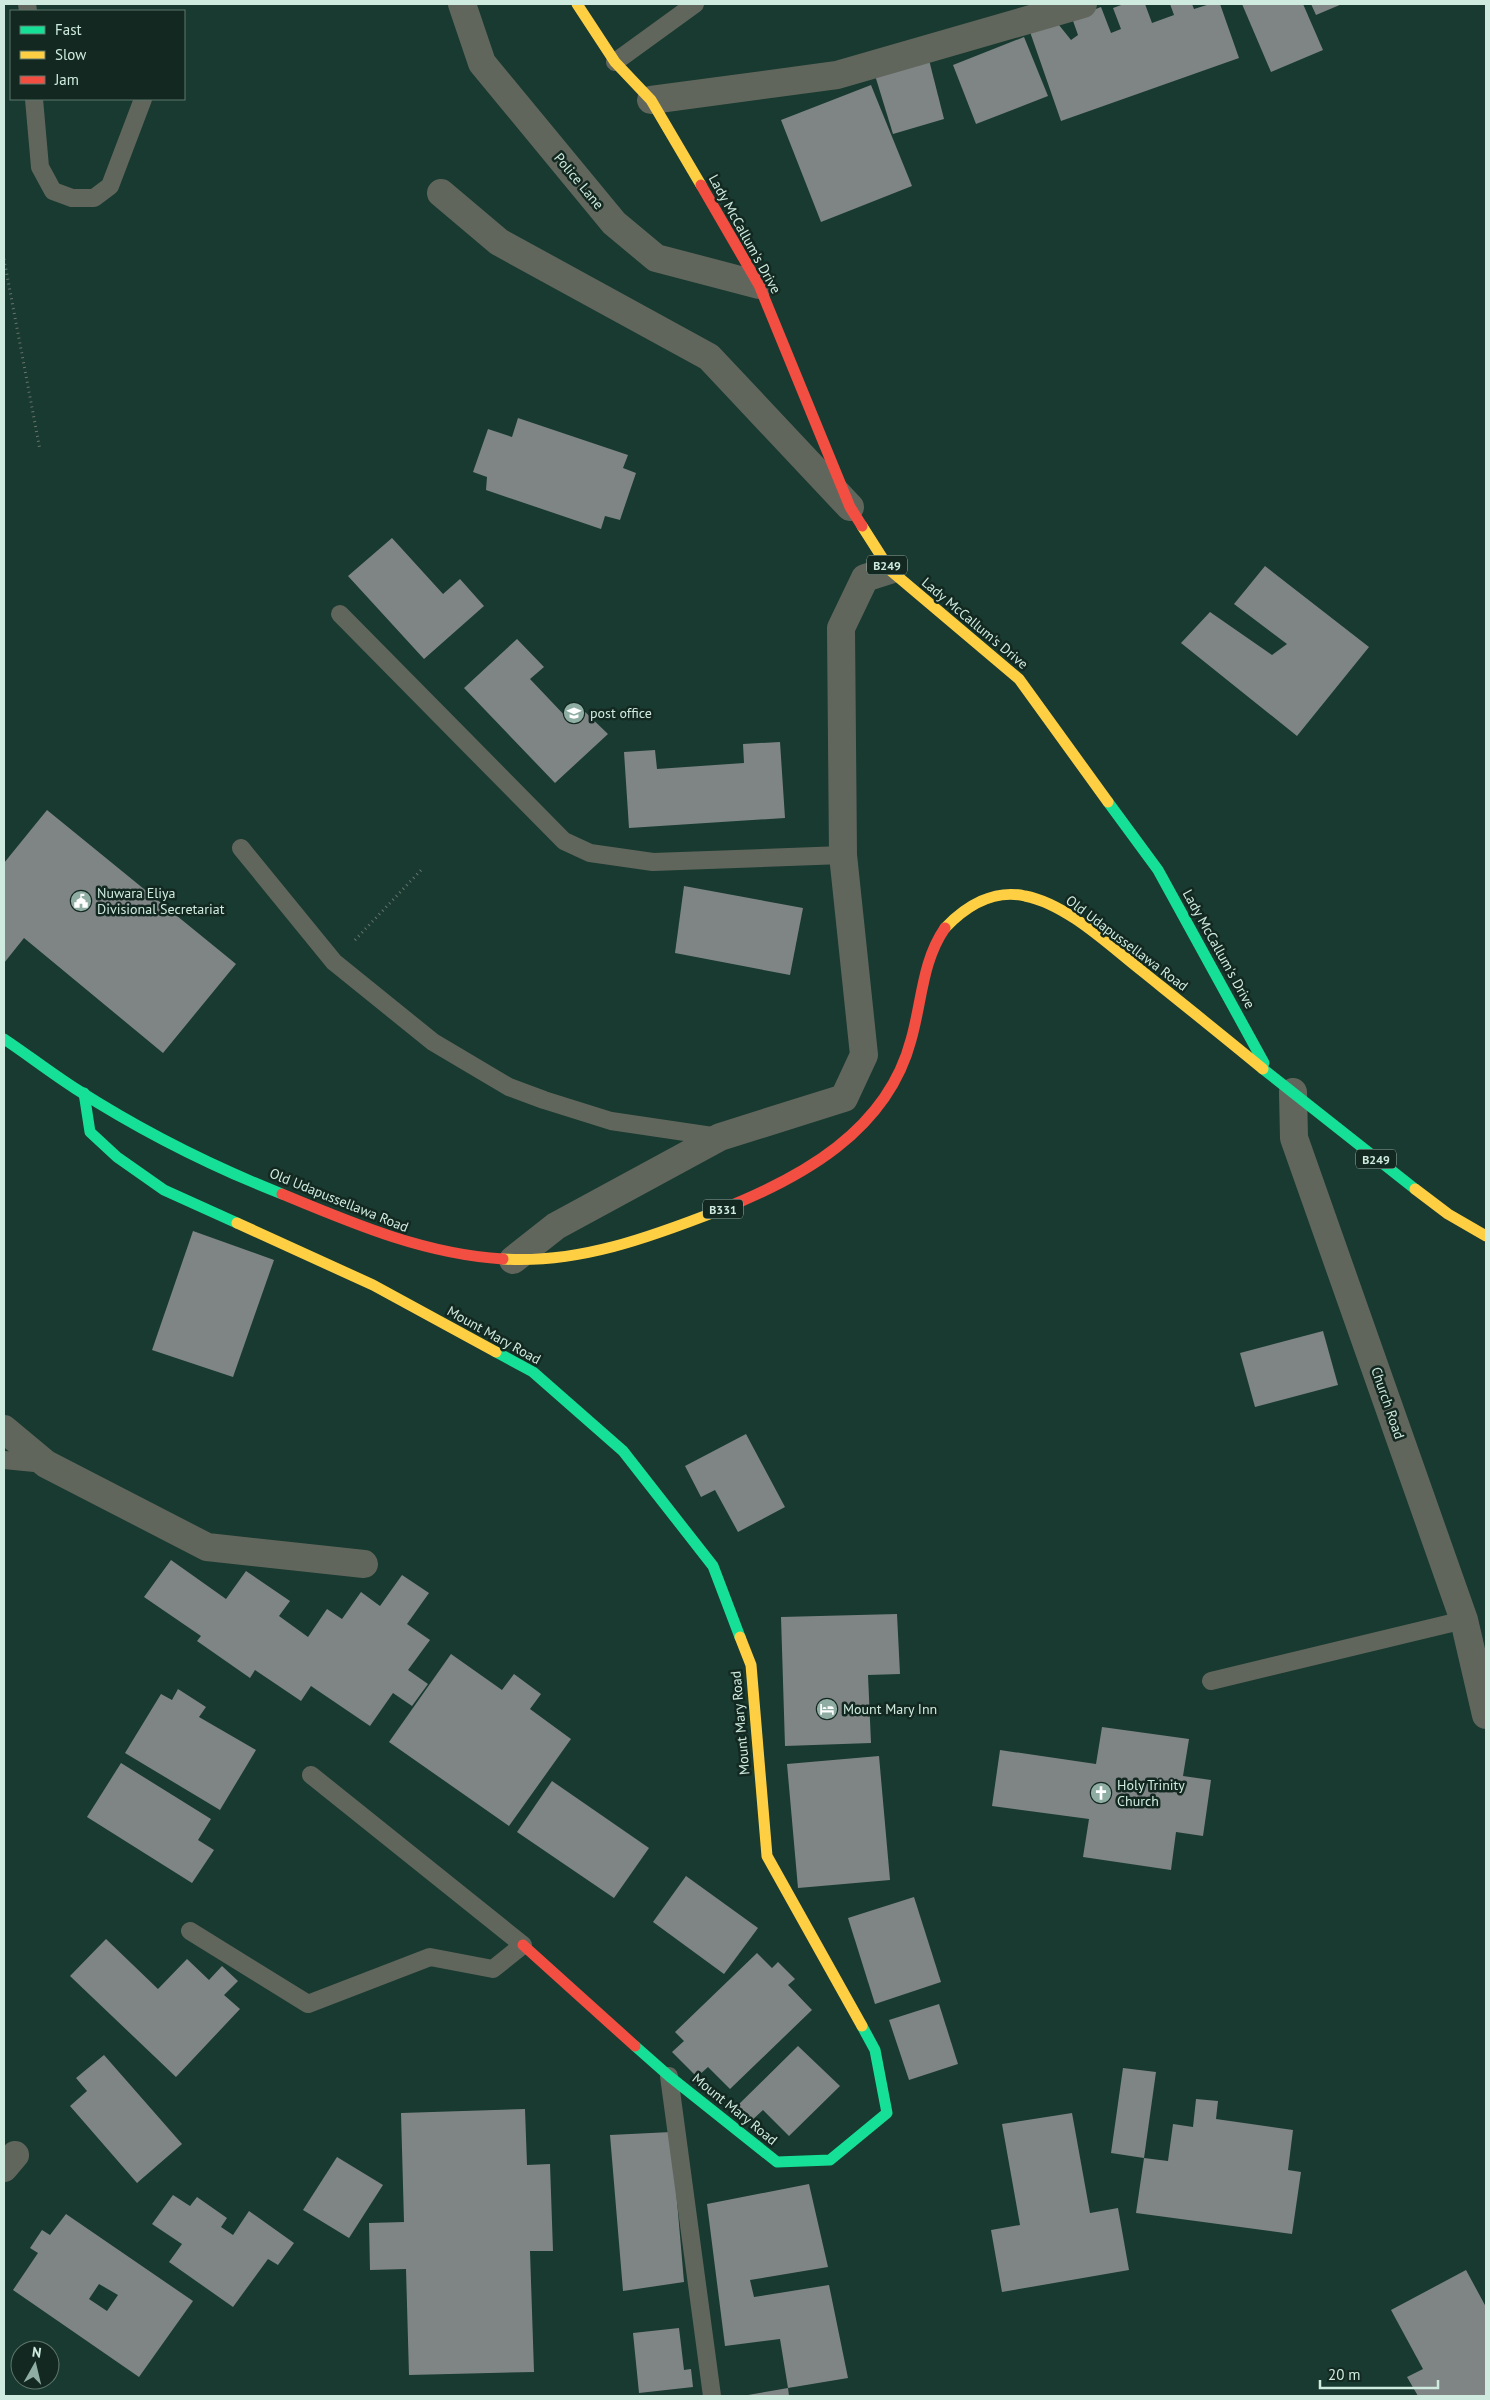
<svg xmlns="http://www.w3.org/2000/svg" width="1490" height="2400" viewBox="0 0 1490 2400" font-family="'PT Sans',sans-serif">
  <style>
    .building { fill: #7f8585; fill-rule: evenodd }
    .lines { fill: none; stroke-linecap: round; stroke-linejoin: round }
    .path { stroke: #69736c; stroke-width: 3; stroke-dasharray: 1 4; stroke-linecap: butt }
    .lane { stroke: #61665d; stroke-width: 18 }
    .street { stroke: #61665d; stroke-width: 28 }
    .fast { stroke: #16e098; stroke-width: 11 }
    .slow { stroke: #ffcf43; stroke-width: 11 }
    .jam { stroke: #f24e42; stroke-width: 11 }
    .labels { text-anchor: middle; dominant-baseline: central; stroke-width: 5; stroke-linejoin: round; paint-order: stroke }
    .shield { fill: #122820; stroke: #96b0a6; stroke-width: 1 }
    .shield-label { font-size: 12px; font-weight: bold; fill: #cfebdf }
    .street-label { font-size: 14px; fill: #cfebdf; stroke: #122820 }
    .poi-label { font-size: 14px; fill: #cfebdf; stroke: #122820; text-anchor: start }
  </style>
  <rect width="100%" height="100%" fill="#193a30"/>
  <g class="building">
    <polygon points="1124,4 1145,4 1152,23 1174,15 1170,4 1192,4 1194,9 1210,4 1220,4 1239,58 1061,121 1029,29 1055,20 1071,40 1078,35 1072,18 1101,7 1111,33 1121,29 1113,8"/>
    <polygon points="1242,4 1303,4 1323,50 1271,72"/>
    <polygon points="1311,4 1342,4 1316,15"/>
    <polygon points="1024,37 1048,96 976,124 953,65"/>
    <polygon points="928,56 944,119 893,134 874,72"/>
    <polygon points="871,85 912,186 821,222 781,120"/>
    <polygon points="518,418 628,455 623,468 636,473 620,520 605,516 601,529 486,490 487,477 473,472 488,429 512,437"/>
    <polygon points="392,538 443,594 460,579 484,606 424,659 348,576"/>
    <polygon points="1265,566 1369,647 1297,736 1181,643 1210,612 1272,655 1287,644 1234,604"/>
    <polygon points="517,639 544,667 530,679 568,719 580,707 608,734 555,783 464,688"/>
    <polygon points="780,742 785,818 629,828 624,752 655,750 657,769 744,763 743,744"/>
    <polygon points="47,810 236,964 163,1053 24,938 4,963 4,863"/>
    <polygon points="684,886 803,908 790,975 675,953"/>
    <polygon points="193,1231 274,1260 233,1377 152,1350"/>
    <polygon points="1323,1331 1338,1385 1255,1407 1240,1353"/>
    <polygon points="746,1434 785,1507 738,1532 715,1490 701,1497 685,1466"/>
    <polygon points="171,1560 226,1599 246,1571 290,1601 279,1616 308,1637 327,1609 342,1619 361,1592 380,1606 402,1575 429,1593 407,1624 430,1640 408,1670 428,1684 412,1706 393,1693 370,1726 311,1686 301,1701 255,1670 250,1678 197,1641 201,1636 144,1597"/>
    <polygon points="897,1614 900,1674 868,1675 871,1743 785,1746 781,1617"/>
    <polygon points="451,1654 502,1690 514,1674 541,1694 530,1709 571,1739 509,1826 389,1742"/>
    <polygon points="178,1689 206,1707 199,1717 256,1750 220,1810 125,1753 161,1694 172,1700"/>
    <polygon points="1102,1727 1189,1739 1183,1776 1211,1780 1203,1836 1176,1832 1171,1870 1083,1857 1089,1819 992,1806 1000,1750 1096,1764"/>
    <polygon points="879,1756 890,1880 798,1888 787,1764"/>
    <polygon points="121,1763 211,1819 198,1840 214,1850 192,1883 87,1817"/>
    <polygon points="552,1781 649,1848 614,1898 517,1832"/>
    <polygon points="686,1876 758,1928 724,1974 653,1922"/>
    <polygon points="914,1897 941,1982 875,2004 848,1918"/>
    <polygon points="106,1939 158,1989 187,1959 209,1980 222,1966 238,1981 224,1995 240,2009 176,2077 70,1976"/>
    <polygon points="757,1953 772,1968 778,1962 795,1979 788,1985 812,2010 730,2089 708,2067 697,2077 672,2052 684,2041 675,2032"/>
    <polygon points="939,2004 958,2064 909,2080 889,2020"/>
    <polygon points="798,2046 840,2086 789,2136 763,2110 750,2122 735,2108"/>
    <polygon points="104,2055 182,2144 137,2183 70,2106 87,2091 76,2078"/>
    <polygon points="1123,2068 1156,2072 1144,2158 1168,2161 1173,2124 1193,2127 1196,2099 1218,2101 1216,2119 1293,2130 1288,2170 1301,2172 1292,2234 1136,2213 1144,2158 1111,2153"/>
    <polygon points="525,2109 527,2165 550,2164 553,2251 530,2251 534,2372 409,2375 406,2269 370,2270 369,2223 404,2222 401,2113"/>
    <polygon points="1072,2113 1090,2213 1118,2208 1129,2270 1002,2292 991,2230 1020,2225 1002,2124"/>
    <polygon points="671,2132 684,2282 623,2291 610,2135"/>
    <polygon points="337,2157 383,2185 349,2238 303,2210"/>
    <polygon points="809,2184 828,2267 750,2280 754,2297 829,2285 848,2378 788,2388 780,2339 725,2346 707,2204"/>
    <polygon points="173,2195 190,2206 197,2197 227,2218 221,2227 233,2235 249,2211 294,2243 278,2265 268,2259 233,2307 169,2262 182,2244 152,2224"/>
    <path d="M 66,2214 L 193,2301 L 139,2377 L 13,2290 L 38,2253 L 30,2248 L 42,2230 L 50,2235 ZM 99,2284 L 118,2295 L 107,2311 L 89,2299 Z"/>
    <polygon points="1466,2270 1486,2307 1486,2396 1418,2396 1407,2377 1423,2369 1391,2310"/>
    <polygon points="679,2328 684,2370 691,2369 693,2387 639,2393 633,2333"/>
    <polygon points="788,2388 789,2396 748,2396 748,2395"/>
  </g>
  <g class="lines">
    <g class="path">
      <polyline points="4,259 40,450"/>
      <polyline points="355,940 423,868"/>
    </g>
    <g class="lane">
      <polyline points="27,4 28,11"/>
      <polyline points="615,62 695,4"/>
      <polyline points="34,99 40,167 53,191 72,198 94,198 110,186 143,99"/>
      <polyline points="340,614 564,841 590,853 653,862 843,855"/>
      <polyline points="241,848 334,962 433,1042 509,1087 544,1100 611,1121 719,1137"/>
      <polyline points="4,1460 45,1464"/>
      <polyline points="1211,1681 1464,1620"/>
      <polyline points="190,1931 308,2004 430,1957 493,1969 523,1945 311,1775"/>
      <polyline points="669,2076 712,2396"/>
    </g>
    <g class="street">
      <polyline points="462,4 482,63 614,223 656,258 759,285"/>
      <polyline points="651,100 837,75 1083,4"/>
      <polyline points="441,193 499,242 709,357 850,507"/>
      <polyline points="1293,1092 1294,1138 1464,1620 1486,1715"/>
      <polyline points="513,1260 556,1226 720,1137 844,1098 864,1055 843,855 841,628 865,578 890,570"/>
      <polyline points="4,1429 46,1464 207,1547 364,1564"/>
      <polyline points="4,2168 15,2155"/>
    </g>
    <g class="fast">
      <polyline points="1108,802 1158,870 1264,1063"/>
      <path d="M 4,1039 C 28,1055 51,1073 76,1089 C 140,1130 211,1166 282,1194"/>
      <polyline points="1263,1069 1415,1189"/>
      <polyline points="84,1093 90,1132 117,1157 164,1190 237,1223"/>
      <polyline points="496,1352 533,1372 623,1451 713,1566 740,1637"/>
      <polyline points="635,2046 669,2076 777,2162 830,2160 887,2113 875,2050 862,2026"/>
    </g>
    <g class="slow">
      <polyline points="577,4 615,62 651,100 701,185"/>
      <polyline points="862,526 890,570 1019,679 1108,802"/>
      <path d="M 945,928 C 966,906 994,889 1025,896 C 1067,904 1110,946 1142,971 C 1183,1004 1223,1036 1263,1069"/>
      <polyline points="1415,1189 1448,1214 1486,1236"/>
      <polyline points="237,1223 373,1285 496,1352"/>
      <path d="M 503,1259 C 578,1264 651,1237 720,1210"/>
      <polyline points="740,1637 751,1665 767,1856 862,2026"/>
    </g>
    <g class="jam">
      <polyline points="701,185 759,285 850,507 862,526"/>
      <path d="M 282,1194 C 354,1224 424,1254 503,1259"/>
      <path d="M 720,1210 C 801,1178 887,1131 911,1040 C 922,1002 922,961 945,928"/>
      <polyline points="523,1945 635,2046"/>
    </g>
  </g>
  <defs>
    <g id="school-disc" transform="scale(1.125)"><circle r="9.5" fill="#8fada2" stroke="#122820"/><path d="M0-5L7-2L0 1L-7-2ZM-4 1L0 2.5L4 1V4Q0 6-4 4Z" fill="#fff"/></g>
    <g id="civic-disc" transform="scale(1.125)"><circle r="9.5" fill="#8fada2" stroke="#122820"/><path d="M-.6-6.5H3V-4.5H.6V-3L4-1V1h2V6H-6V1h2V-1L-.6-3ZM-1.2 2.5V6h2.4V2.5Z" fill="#fff"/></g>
    <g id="hotel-disc" transform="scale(1.125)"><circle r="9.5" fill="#8fada2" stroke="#122820"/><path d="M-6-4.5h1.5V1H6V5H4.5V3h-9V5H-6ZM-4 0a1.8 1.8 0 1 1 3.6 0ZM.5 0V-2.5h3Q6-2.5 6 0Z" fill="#fff"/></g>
    <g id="church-disc" transform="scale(1.125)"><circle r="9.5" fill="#8fada2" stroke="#122820"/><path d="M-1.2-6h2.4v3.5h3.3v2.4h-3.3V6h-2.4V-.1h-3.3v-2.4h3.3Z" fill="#fff"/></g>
  </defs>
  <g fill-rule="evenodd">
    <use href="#school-disc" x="574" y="713"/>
    <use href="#civic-disc" x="81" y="901"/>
    <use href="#hotel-disc" x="827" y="1709"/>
    <use href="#church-disc" x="1101" y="1793"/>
  </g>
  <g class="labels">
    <g class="shield">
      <rect x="867" y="555.5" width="40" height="19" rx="4"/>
      <rect x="1356" y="1149.5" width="40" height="19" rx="4"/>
      <rect x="703" y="1199.5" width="40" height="19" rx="4"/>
    </g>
    <g class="shield-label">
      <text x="887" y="565">B249</text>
      <text x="1376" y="1159">B249</text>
      <text x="723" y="1209">B331</text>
    </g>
    <g class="street-label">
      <text transform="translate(579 181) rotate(50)">Police Lane</text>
      <text transform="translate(745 234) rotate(61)">Lady McCallum's Drive</text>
      <text transform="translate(975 623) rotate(40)">Lady McCallum's Drive</text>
      <text transform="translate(1127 943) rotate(37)">Old Udapussellawa Road</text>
      <text transform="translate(1219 949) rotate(61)">Lady McCallum's Drive</text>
      <text transform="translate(339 1200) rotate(22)">Old Udapussellawa Road</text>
      <text transform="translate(494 1335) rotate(29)">Mount Mary Road</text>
      <text transform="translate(1388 1403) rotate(71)">Church Road</text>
      <text transform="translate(740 1723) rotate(-95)">Mount Mary Road</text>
      <text transform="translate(735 2109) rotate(39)">Mount Mary Road</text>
    </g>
    <g class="poi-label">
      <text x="590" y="713">post office</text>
      <text x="97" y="893">Nuwara Eliya<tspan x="97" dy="16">Divisional Secretariat</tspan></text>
      <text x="843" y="1709">Mount Mary Inn</text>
      <text x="1117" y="1785">Holy Trinity<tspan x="1117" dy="16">Church</tspan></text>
    </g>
  </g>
  <rect width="1490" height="2400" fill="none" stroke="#cfebdf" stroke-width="10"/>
  <rect x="10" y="10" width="175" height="90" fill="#122820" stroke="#5e766c"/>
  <rect x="20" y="26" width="25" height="8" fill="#16e098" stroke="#5e766c"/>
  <text x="55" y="35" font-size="15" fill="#cfebdf">Fast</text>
  <rect x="20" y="51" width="25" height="8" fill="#ffcf43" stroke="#5e766c"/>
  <text x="55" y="60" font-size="15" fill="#cfebdf">Slow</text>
  <rect x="20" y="76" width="25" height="8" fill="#f24e42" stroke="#5e766c"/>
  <text x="55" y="85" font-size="15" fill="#cfebdf">Jam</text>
  <g transform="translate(35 2365) rotate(8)"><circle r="24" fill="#122820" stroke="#5e766c"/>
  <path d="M0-4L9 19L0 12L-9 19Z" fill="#8fada2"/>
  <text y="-8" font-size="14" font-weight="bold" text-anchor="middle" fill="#cfebdf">N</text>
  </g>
  <path d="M1320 2380v8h118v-8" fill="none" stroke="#cfebdf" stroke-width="2.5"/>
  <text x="1328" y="2380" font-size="15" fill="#cfebdf" stroke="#122820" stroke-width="4" paint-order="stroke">20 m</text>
</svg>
